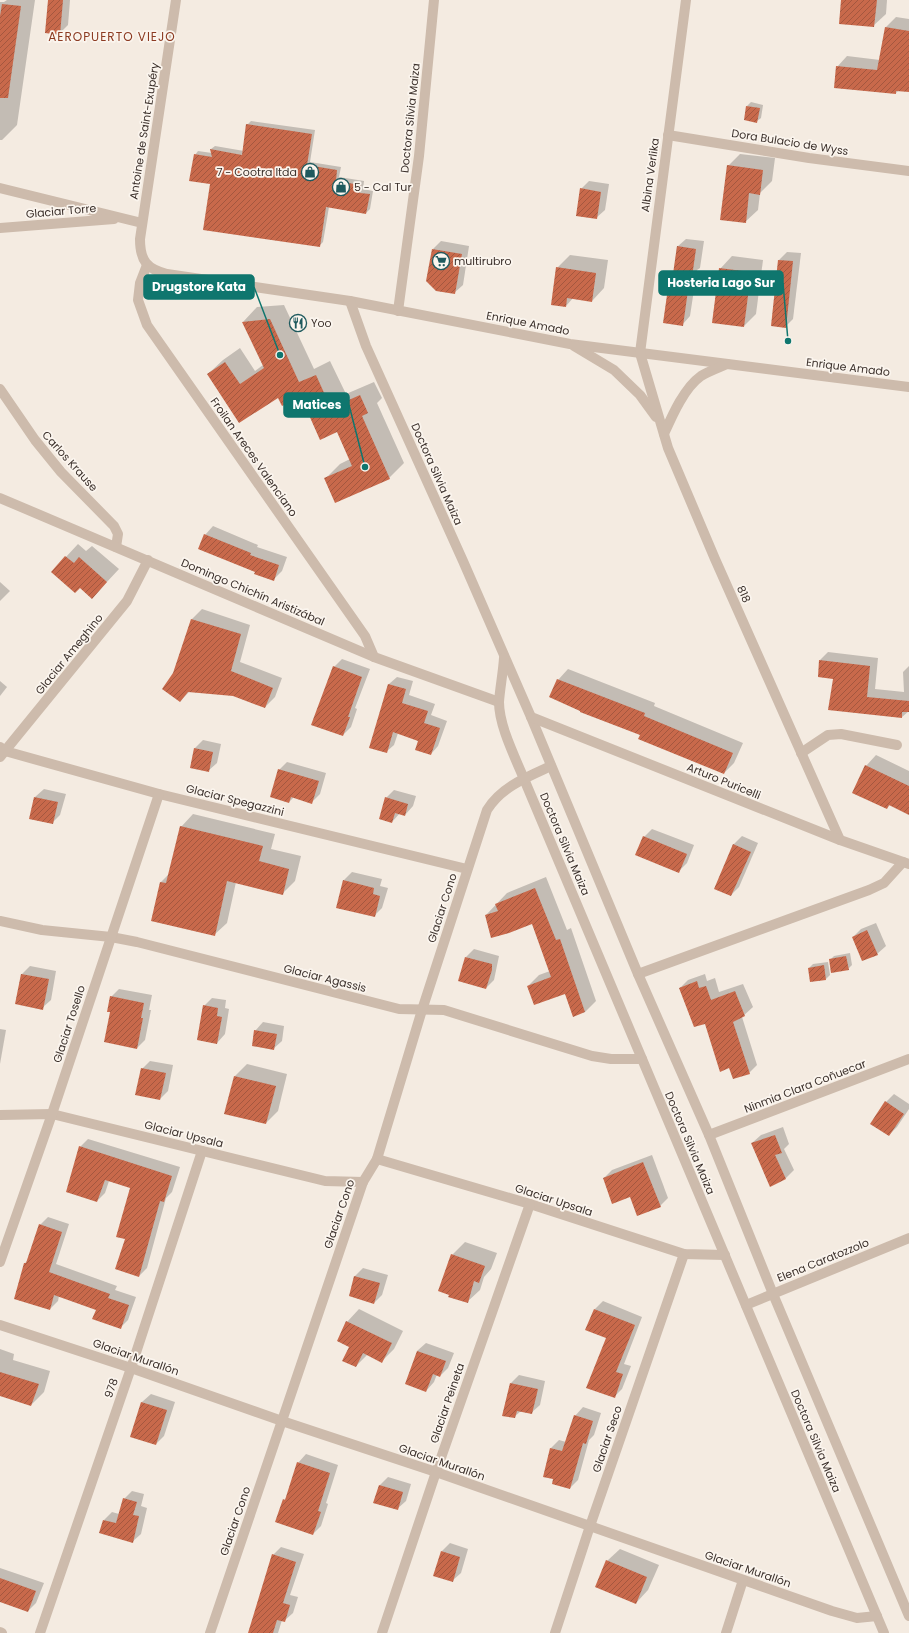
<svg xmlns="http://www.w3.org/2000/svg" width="909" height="1633" viewBox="0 0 909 1633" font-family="Poppins,sans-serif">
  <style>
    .shadow { fill: #0003 }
    .building { fill: url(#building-hatch) }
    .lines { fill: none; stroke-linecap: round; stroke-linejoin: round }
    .minor { stroke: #cdbbac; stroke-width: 10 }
    .labels { text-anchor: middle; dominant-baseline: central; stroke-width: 3.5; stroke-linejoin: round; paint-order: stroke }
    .street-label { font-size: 11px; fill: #3b302b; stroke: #fbf5ee }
    .poi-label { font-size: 11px; fill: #3b302b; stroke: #fbf5ee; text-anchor: start }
    .neighbourhood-label { font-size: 12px; letter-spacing: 1px; fill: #8c3b22; stroke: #fbf5ee }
    .leader { fill: none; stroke: #0f766e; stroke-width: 1.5 }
    .callout-dot { fill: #0f766e; stroke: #fbf5ee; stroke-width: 1.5 }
    .callout { fill: #0f766e; stroke: #0f766e; stroke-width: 1.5 }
    .callout-label { font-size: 12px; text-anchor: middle; font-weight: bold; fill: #fff }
  </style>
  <defs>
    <pattern id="building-hatch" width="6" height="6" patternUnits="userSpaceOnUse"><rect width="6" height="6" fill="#c8694b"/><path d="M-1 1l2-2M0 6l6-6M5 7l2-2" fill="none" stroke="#a4573f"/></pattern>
  </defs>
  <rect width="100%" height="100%" fill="#f4ebe1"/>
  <g class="shadow">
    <polygon points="7,0 35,0 17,125 2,140 0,140 0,2 4,2"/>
    <polygon points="49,0 70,0 68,25 59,34"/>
    <polygon points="842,0 887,0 886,14 873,26"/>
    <polygon points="896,17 909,19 909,91 899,90 896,93 837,67 847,56 880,60 886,27"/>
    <polygon points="751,102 763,105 761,118 757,121 747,106"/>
    <polygon points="251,121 315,130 310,162 341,167 339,177 364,181 363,189 373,191 370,209 366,213 329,207 323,242 319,246 211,183 195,155 198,151 212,153 211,149 215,146 244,151 247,125"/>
    <polygon points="740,154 775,158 772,181 760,193 758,210 745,222 728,166"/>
    <polygon points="589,181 609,184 605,210 596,218 581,189"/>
    <polygon points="686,239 704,241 700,268 697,270 690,316 682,325 664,322 668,295 671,292 677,247"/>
    <polygon points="441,241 469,246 463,285 454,293 433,249"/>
    <polygon points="787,252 801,253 793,319 785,327 772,325 779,260"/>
    <polygon points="570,255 608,260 604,288 592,301 573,298 566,306 557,268"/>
    <polygon points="732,256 763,260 756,314 744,326 720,269"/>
    <polygon points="284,305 314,369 330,361 346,394 374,382 382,398 377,403 404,463 389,478 326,478 340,464 350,459 337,431 302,396 278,397 208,374 223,360 240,348 255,371 263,365 243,322 257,307"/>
    <polygon points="213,526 258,545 257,547 287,557 282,571 274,579 205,535"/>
    <polygon points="78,544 86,551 92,546 119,569 92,598 80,587 52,572"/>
    <polygon points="0,582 10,591 0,601"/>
    <polygon points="202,609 250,625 240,662 282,678 275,697 265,707 233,695 190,691 180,701 174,674 192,619"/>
    <polygon points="828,652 878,658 875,689 904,692 903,672 909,666 909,711 902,717 829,709 834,678 820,660"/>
    <polygon points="342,659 370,669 355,708 357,709 351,727 343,735 334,667"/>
    <polygon points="568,669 655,703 654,706 743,743 734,763 724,773 641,734 558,680"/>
    <polygon points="397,677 413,681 409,695 435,704 431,715 447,721 438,746 431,754 419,740 398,733 394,745 386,752 370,747 389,684"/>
    <polygon points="0,681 7,687 0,696"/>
    <polygon points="203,740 221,744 217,763 208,771 191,767 195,748"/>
    <polygon points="876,755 909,771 909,814 890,805 887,808 866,766"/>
    <polygon points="287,762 326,773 320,794 312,802 294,797 289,802 279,770"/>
    <polygon points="44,789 66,794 60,815 52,823 35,797"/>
    <polygon points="394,790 416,796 413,806 405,815 400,813 392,822 386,798"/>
    <polygon points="193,814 275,834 271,849 301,856 295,881 283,893 236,882 227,923 214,935 161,882 169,874 181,827"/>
    <polygon points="652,829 694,845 687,863 679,871 644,837"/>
    <polygon points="742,836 758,843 739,887 731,895 715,888 734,844"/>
    <polygon points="352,872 382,879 380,886 388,888 382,908 374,916 344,880"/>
    <polygon points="546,877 567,930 571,928 596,1001 585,1012 566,993 528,986 539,975 550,971 532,923 486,915 507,893"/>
    <polygon points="876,923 886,946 877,954 853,937 861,929"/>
    <polygon points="474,949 499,956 494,980 486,988 466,957"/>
    <polygon points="850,953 852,965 848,969 830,960 834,956"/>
    <polygon points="828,962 830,975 826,979 811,981 809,968 813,964"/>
    <polygon points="30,966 56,971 51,1000 42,1008 16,1003 22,974"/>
    <polygon points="705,974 707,981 715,978 719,992 743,984 753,1007 742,1017 757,1065 749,1073 730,1067 705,1022 680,988 688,980"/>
    <polygon points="119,989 152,995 149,1010 151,1010 145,1040 137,1048 111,1012 111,997"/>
    <polygon points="212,998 226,1000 225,1008 229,1009 225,1034 217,1043 204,1006"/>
    <polygon points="263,1022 284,1026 282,1041 273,1049 255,1031"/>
    <polygon points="0,1029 6,1030 0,1064"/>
    <polygon points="150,1061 173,1065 168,1091 160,1099 142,1069"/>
    <polygon points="247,1064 287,1074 278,1111 266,1123 226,1113 235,1076"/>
    <polygon points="894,1094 909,1104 909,1109 897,1127 889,1135 886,1102"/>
    <polygon points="783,1127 789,1144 784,1149 794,1170 786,1178 770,1185 752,1143 761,1135"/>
    <polygon points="88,1139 180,1167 172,1192 166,1198 147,1268 139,1276 126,1238 131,1187 109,1181 105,1193 97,1201 80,1147"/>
    <polygon points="652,1155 668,1198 660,1206 604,1178 612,1170"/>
    <polygon points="48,1217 69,1224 56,1264 117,1286 115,1290 136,1297 128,1320 120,1328 97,1309 59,1296 58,1301 50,1309 25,1263 28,1260 40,1225"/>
    <polygon points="465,1242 497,1253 491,1269 484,1277 480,1290 467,1302 452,1255"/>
    <polygon points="363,1268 388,1275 382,1295 374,1303 350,1296 355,1276"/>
    <polygon points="603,1301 642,1317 624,1364 631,1366 622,1389 614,1397 607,1338 595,1309"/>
    <polygon points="359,1309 403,1331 394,1349 382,1361 368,1354 356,1366 347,1322"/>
    <polygon points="426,1343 454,1353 448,1368 440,1376 437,1374 434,1382 426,1391 417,1351"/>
    <polygon points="0,1349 14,1354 13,1360 50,1371 44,1392 31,1405 0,1395"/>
    <polygon points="519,1375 545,1381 540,1405 531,1413 521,1411 514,1417 511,1383"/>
    <polygon points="151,1394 175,1402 164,1436 156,1444 131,1436 142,1402"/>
    <polygon points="583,1407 601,1413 594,1435 589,1440 578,1480 570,1488 555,1479 544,1476 551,1448 559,1440 566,1442 575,1416"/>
    <polygon points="306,1454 338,1465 326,1503 328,1504 321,1526 313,1534 284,1500 287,1497 298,1463"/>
    <polygon points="388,1477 411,1484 406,1501 397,1509 380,1485"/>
    <polygon points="132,1491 144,1494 141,1506 147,1508 141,1534 132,1542 104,1520 112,1512 119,1514 124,1499"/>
    <polygon points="450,1543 468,1549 461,1573 452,1581 442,1551"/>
    <polygon points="281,1547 304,1554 290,1595 298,1597 293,1613 284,1621 282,1620 278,1633 249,1633 273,1555"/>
    <polygon points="620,1549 659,1565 648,1590 636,1603 607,1561"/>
    <polygon points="0,1568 44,1583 36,1603 28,1611 0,1601"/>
  </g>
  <g class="building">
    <polygon points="48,0 63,0 60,35 45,33"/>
    <polygon points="841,0 877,0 874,27 839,24"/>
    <polygon points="2,4 21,6 8,98 0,98 0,16"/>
    <polygon points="885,27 909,31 909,92 896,91 896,94 834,88 836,66 877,70"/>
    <polygon points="746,106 760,108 757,123 744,120"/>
    <polygon points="246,124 312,134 307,165 337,170 336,181 361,185 360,193 370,194 366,214 326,207 320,247 203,230 210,184 189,181 194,154 212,157 210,149 242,155"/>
    <polygon points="727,165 763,170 760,195 749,193 746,223 720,220"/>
    <polygon points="580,188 601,192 597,219 576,216"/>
    <polygon points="677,246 696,249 692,277 690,276 683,326 663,323 667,295 670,295"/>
    <polygon points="432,249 462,254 455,294 436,291 426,281"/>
    <polygon points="778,260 793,261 786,328 771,326"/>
    <polygon points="556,267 596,273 592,302 567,298 566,307 551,305"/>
    <polygon points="719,268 751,272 744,327 712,323"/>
    <polygon points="270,319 299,382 316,375 331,408 360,395 368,413 362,416 390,479 335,503 324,478 352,466 337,432 320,440 301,397 282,406 278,398 239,423 207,374 225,362 240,384 264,368 242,322"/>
    <polygon points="204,534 251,553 250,555 279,565 274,581 254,574 255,572 198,549"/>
    <polygon points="65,556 74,563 79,557 107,582 92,599 80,588 75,593 51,572"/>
    <polygon points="191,619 241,634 231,671 273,688 265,708 233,696 188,692 180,702 162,689 173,673"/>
    <polygon points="819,660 870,666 867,697 909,701 909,712 902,712 902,718 828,710 833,679 818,677"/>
    <polygon points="333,666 362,677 348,717 350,717 343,736 311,725"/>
    <polygon points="557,679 645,713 644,716 733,753 724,774 638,739 640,735 580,712 580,711 549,697"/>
    <polygon points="388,684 406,689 402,703 428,711 424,723 440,728 431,755 415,750 418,741 393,732 387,753 369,748"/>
    <polygon points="194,748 213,752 209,772 190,768"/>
    <polygon points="865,765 909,786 909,815 889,805 887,809 852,793"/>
    <polygon points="278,769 319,781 312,804 291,797 289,803 270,797"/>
    <polygon points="34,797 58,802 53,824 29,819"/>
    <polygon points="385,797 408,804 405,816 395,813 392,823 379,819"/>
    <polygon points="180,826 263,846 259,861 289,869 283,895 227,881 215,936 151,921 160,882 166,883"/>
    <polygon points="643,836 687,854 679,873 635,855"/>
    <polygon points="733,844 751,852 731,896 714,889"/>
    <polygon points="343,880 374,888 373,894 380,896 375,917 336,908"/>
    <polygon points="535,888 556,940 560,939 585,1012 573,1017 565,994 534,1005 527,986 551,977 532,924 509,933 491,938 485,915 498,911 495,904"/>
    <polygon points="867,930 878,955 862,961 852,937"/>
    <polygon points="846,956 849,970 831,973 829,959"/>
    <polygon points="465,957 492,964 492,970 486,989 458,981"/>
    <polygon points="824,965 826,980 810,982 808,968"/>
    <polygon points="21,974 49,979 43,1010 15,1004"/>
    <polygon points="697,981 699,988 706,986 711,1000 735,991 745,1016 733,1022 750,1074 733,1079 729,1068 720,1072 705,1024 694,1027 679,988"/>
    <polygon points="110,996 144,1003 141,1018 143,1018 137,1049 104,1042 110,1012 107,1012"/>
    <polygon points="203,1005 218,1008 217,1016 222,1017 217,1044 197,1040"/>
    <polygon points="254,1030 277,1034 274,1050 252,1046"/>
    <polygon points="141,1068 166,1073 160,1100 135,1095"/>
    <polygon points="234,1076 276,1086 266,1124 224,1114"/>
    <polygon points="885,1101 904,1114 889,1136 870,1124"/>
    <polygon points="775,1135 782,1153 775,1155 786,1179 770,1187 751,1143"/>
    <polygon points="79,1146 172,1176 164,1202 160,1201 139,1277 115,1269 125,1239 116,1237 130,1188 105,1180 97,1202 66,1192"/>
    <polygon points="643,1162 661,1207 637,1216 630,1197 612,1204 603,1178"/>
    <polygon points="39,1224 62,1232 49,1272 110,1294 108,1298 129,1305 121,1329 92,1319 96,1310 54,1295 50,1310 14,1299 24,1263 26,1263"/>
    <polygon points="451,1254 485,1266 479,1283 474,1281 468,1303 448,1297 449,1295 438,1291"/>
    <polygon points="354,1276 380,1283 374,1304 349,1296"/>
    <polygon points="594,1309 635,1325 616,1372 623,1374 615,1398 586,1388 606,1338 585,1330"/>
    <polygon points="346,1321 392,1343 382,1363 363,1353 356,1367 342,1361 349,1347 337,1341"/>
    <polygon points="417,1351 446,1361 440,1377 433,1374 426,1392 405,1384"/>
    <polygon points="0,1372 39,1384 31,1406 0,1396"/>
    <polygon points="510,1383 538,1389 532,1414 517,1411 515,1418 502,1416"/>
    <polygon points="141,1402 167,1410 156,1445 130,1437"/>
    <polygon points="574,1415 593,1421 586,1444 583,1443 570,1489 552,1484 553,1479 543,1477 550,1448 562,1451"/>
    <polygon points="297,1462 330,1473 318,1511 321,1512 313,1535 275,1522 283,1499 285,1500"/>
    <polygon points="379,1485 403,1492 398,1510 373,1503"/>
    <polygon points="123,1498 137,1502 133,1515 139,1516 133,1543 99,1533 103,1520 116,1523"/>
    <polygon points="441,1551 460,1557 453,1582 433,1576"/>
    <polygon points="272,1554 296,1562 283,1603 290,1605 285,1622 277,1620 273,1633 248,1633"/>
    <polygon points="606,1560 647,1577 636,1604 595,1587"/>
    <polygon points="0,1578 36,1591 28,1612 0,1602"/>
  </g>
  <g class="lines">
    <g class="minor">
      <path d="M 176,0 L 140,239 C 140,261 147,269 167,274 L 350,301 L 570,344 L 909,387"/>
      <polyline points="686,0 640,353 668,448 715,559 840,840"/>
      <polyline points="668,135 809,158 909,171"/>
      <polyline points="0,188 142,223"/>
      <polyline points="0,228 114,219"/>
      <polyline points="147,265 140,283 138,300 147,325 365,636 374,657"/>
      <polyline points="350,301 366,346 463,561 531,717 638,974 709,1135 773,1294 909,1616"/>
      <polyline points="398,311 419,156 434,0"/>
      <polyline points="574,346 614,370 640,395 656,417"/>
      <polyline points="0,389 35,440 61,472 114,526 118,534 116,547"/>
      <path d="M 664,434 C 672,416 684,388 701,376 C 709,371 718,368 727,364"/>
      <polyline points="0,498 374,657 499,702"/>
      <path d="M 504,658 C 503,673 500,688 499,702 C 499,726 515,757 524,779 L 884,1633"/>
      <polyline points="531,717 840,840 909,864"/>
      <polyline points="0,747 5,751 159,794 467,869"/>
      <polyline points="801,753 828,735 841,734 897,745"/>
      <polyline points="0,757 127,601 148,560"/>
      <polyline points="0,921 42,930 111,937 137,942 399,1009 444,1010 592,1056 611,1059 642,1059"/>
      <polyline points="638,974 869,890 884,883 903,862"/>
      <polyline points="0,1115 52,1114 325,1181 363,1182"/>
      <polyline points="709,1135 909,1059"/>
      <polyline points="377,1159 530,1204 684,1254 725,1255"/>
      <polyline points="0,1262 52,1114 159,794"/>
      <polyline points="746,1305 909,1238"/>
      <polyline points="0,1325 131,1368 282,1421 436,1472 832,1611 857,1618 877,1616"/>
      <polyline points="0,1632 2,1633"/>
      <polyline points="40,1633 131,1368 202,1151"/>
      <path d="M 210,1633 L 363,1182 L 377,1159 L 422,1010 L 487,810 C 501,787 527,777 551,766"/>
      <polyline points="382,1633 436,1472 530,1204"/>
      <polyline points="555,1633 590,1526 684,1254"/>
      <polyline points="726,1633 743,1580"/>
    </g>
  </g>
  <defs>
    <g id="shop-ring" transform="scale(0.9)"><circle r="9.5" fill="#fbf5ee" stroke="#1f5a5e" stroke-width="1.5"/><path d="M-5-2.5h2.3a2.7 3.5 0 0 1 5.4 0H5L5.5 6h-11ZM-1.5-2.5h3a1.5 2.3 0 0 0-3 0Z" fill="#1f5a5e"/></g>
    <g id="supermarket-ring" transform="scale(0.9)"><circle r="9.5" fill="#fbf5ee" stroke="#1f5a5e" stroke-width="1.5"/><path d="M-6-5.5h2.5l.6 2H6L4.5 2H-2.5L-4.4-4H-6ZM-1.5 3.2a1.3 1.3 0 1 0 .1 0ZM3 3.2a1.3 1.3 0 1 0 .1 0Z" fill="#1f5a5e"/></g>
    <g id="restaurant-ring" transform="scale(0.9)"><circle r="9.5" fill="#fbf5ee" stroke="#1f5a5e" stroke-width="1.5"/><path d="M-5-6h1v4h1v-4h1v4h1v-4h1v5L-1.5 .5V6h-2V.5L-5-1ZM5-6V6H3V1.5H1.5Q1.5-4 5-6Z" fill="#1f5a5e"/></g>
  </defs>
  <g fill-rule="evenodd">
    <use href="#shop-ring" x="310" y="172"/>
    <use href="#shop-ring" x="341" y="187"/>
    <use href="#supermarket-ring" x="441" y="261"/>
    <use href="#restaurant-ring" x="298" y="323"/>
  </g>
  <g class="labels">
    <g class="street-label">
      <text transform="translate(410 118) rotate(-84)">Doctora Silvia Maiza</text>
      <text transform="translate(144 131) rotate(-81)">Antoine de Saint-Exupéry</text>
      <text transform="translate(790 142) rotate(9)">Dora Bulacio de Wyss</text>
      <text transform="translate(650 175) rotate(-82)">Albina Verlika</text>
      <text transform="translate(61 211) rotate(-5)">Glaciar Torre</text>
      <text transform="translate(528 323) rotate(11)">Enrique Amado</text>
      <text transform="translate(848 367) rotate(7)">Enrique Amado</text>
      <text transform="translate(254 457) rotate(55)">Froilan Areces Valenciano</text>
      <text transform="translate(70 461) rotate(48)">Carlos Krause</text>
      <text transform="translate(437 474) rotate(66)">Doctora Silvia Maiza</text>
      <text transform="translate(253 592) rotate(23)">Domingo Chichín Aristizábal</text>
      <text transform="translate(744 594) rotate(66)">818</text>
      <text transform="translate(69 654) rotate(-51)">Glaciar Ameghino</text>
      <text transform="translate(724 781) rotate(22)">Arturo Puricelli</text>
      <text transform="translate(235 800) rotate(14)">Glaciar Spegazzini</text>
      <text transform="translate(565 844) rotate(67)">Doctora Silvia Maiza</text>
      <text transform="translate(442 908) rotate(-72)">Glaciar Cono</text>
      <text transform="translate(325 978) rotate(14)">Glaciar Agassis</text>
      <text transform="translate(69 1024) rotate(-72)">Glaciar Tosello</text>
      <text transform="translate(805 1086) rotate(-21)">Ninmia Clara Coñuecar</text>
      <text transform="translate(184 1134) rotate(14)">Glaciar Upsala</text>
      <text transform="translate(690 1143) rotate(67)">Doctora Silvia Maiza</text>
      <text transform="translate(554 1200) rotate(18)">Glaciar Upsala</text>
      <text transform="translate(339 1214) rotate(-71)">Glaciar Cono</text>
      <text transform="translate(823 1260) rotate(-22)">Elena Caratozzolo</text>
      <text transform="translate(136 1357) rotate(19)">Glaciar Murallón</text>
      <text transform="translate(111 1388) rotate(-71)">978</text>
      <text transform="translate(447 1403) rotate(-71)">Glaciar Peineta</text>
      <text transform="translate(607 1439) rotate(-71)">Glaciar Seco</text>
      <text transform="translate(816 1441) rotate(67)">Doctora Silvia Maiza</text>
      <text transform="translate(442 1462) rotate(19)">Glaciar Murallón</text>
      <text transform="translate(235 1521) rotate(-71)">Glaciar Cono</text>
      <text transform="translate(748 1569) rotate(19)">Glaciar Murallón</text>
    </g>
    <g class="poi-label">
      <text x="297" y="172" text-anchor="end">7 - Cootra ltda</text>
      <text x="354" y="187">5 - Cal Tur</text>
      <text x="454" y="261">multirubro</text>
      <text x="311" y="323">Yoo</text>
    </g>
    <g class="neighbourhood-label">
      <text x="112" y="36">AEROPUERTO VIEJO</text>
    </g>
  </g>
  <path class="leader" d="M788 341L783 283M280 355L254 287M365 467L349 405"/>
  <g class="callout-dot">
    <circle cx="788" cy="341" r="4"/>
    <circle cx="280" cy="355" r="4"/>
    <circle cx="365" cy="467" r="4"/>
  </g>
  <g class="callout">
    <rect x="659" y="271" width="124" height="24" rx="4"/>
    <rect x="144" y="275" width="110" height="24" rx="4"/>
    <rect x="284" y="393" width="65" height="24" rx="4"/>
  </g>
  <g class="callout-label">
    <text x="721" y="287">Hosteria Lago Sur</text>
    <text x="199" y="291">Drugstore Kata</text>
    <text x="317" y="409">Matices</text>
  </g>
</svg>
